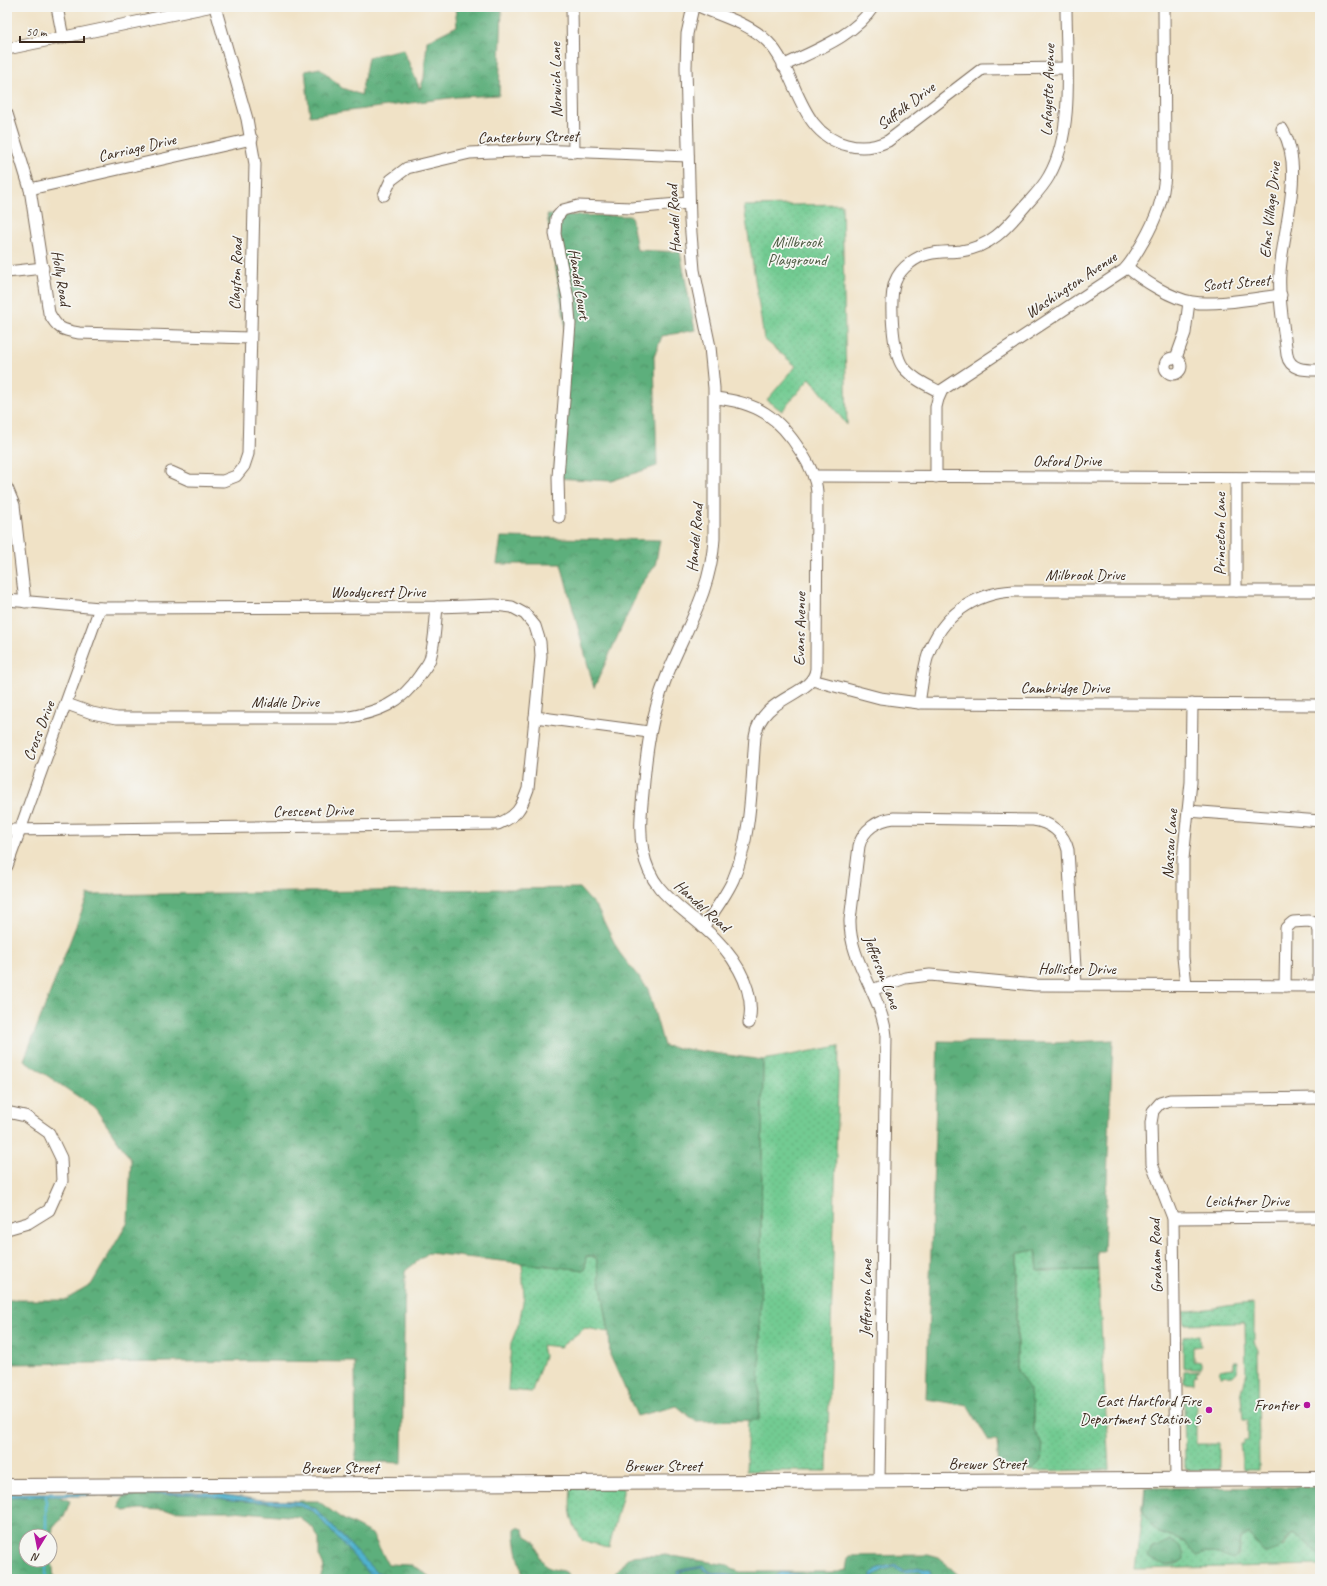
<svg xmlns="http://www.w3.org/2000/svg" width="1327" height="1586" viewBox="0 0 1327 1586" font-family="Caveat,sans-serif">
  <style>
    .grass { fill: url(#grass-dots); stroke: #567a58; fill-rule: evenodd }
    .forest { fill: url(#forest-crowns); stroke: #4c6c4d; fill-rule: evenodd }
    .water { fill: url(#water-ripples); stroke: #466e76 }
    .lines { fill: none; stroke-linecap: round; stroke-linejoin: round }
    .stream { stroke: #50b2cf; stroke-width: 2.5 }
    .minor-casing { stroke: #7a6a59; stroke-width: 13 }
    .major-casing { stroke: #7a6a59; stroke-width: 16 }
    .minor { stroke: #fff; stroke-width: 11 }
    .major { stroke: #fff; stroke-width: 14 }
    .poi-dot { fill: #b5179e; stroke: #f6f6f2; stroke-width: 1.5 }
    .labels { text-anchor: middle; dominant-baseline: central; stroke-width: 3.5; stroke-linejoin: round; paint-order: stroke }
    .street-label { font-size: 16px; fill: #3b2a1e; stroke: #f6f6f2 }
    .park-label { font-size: 16px; fill: #4c5a41; stroke: #f6f6f2 }
    .poi-label { font-size: 16px; fill: #3b2a1e; stroke: #f6f6f2; text-anchor: end }
  </style>
  <defs>
    <pattern id="grass-dots" width="8" height="8" patternUnits="userSpaceOnUse"><rect width="8" height="8" fill="#72cb92"/><path d="M2 2h.1M6 6h.1" fill="none" stroke="#64ae7d" stroke-width="1.8" stroke-linecap="round"/></pattern>
    <pattern id="forest-crowns" width="20" height="18" patternUnits="userSpaceOnUse"><rect width="20" height="18" fill="#5daf7c"/><path d="M2 6a3 3 0 1 1 6 0M12 15a3 3 0 1 1 6 0" fill="none" stroke="#4e8f65"/></pattern>
    <pattern id="water-ripples" width="26" height="14" patternUnits="userSpaceOnUse"><rect width="26" height="14" fill="#50b2cf"/><path d="M2 4q2-2 4 0t4 0M15 11q2-2 4 0t4 0" fill="none" stroke="#4491a7"/></pattern>
  </defs>
  <rect width="100%" height="100%" fill="#f6f6f2"/>
  <filter id="ink" filterUnits="userSpaceOnUse"><feTurbulence type="fractalNoise" baseFrequency=".025" numOctaves="2"/><feDisplacementMap in="SourceGraphic" scale="8" xChannelSelector="R" yChannelSelector="G"/><feConvolveMatrix kernelMatrix="1 2 1 2 8 2 1 2 1" color-interpolation-filters="sRGB"/></filter>
  <filter id="wash" filterUnits="userSpaceOnUse"><feTurbulence type="fractalNoise" baseFrequency=".012" numOctaves="4" result="noise"/><feDisplacementMap in="SourceGraphic" scale="16" xChannelSelector="R" yChannelSelector="G"/><feGaussianBlur stdDeviation="0.9" result="paint"/><feColorMatrix in="noise" values="0 0 0 0 0 0 0 0 0 0 0 0 0 0 0 0 0 1.4 0 .05"/><feComposite in="paint" operator="in"/></filter>
  <g filter="url(#wash)">
    <rect width="100%" height="100%" fill="#f0e2c6"/>
    <g class="grass">
      <polygon points="842,204 847,425 810,378 782,411 767,400 796,366 764,339 744,206"/>
      <polygon points="839,1046 827,1471 746,1471 748,1420 759,1419 763,1060"/>
      <polygon points="1036,1250 1038,1271 1098,1270 1109,1470 1031,1471 1041,1461 1043,1444 1034,1430 1034,1410 1017,1371 1017,1253"/>
      <polygon points="585,1256 596,1257 609,1332 585,1328 560,1347 542,1345 544,1356 532,1392 508,1390 511,1343 519,1323 524,1297 522,1263 585,1270"/>
      <path d="M 1254,1303 L 1254,1342 L 1258,1350 L 1259,1470 L 1243,1470 L 1240,1443 L 1243,1443 L 1243,1440 L 1248,1440 L 1248,1420 L 1243,1420 L 1241,1397 L 1246,1376 L 1245,1325 L 1244,1323 L 1185,1324 L 1183,1311 C 1207,1311 1229,1304 1254,1303 Z"/>
      <polygon points="1200,1335 1201,1346 1193,1347 1193,1361 1201,1362 1201,1368 1183,1368 1183,1337"/>
      <polygon points="1233,1361 1238,1361 1236,1372 1232,1376 1221,1377 1220,1370 1233,1368"/>
      <polygon points="1200,1370 1196,1372 1196,1375 1194,1376 1194,1383 1184,1382 1184,1371"/>
      <polygon points="1184,1401 1196,1402 1196,1444 1219,1444 1219,1470 1189,1470 1185,1468"/>
      <path d="M 571,1488 L 623,1488 L 623,1493 L 609,1547 L 583,1541 C 570,1521 569,1512 571,1488 Z"/>
      <path d="M 1145,1488 L 1144,1512 L 1159,1533 L 1185,1542 L 1197,1555 C 1210,1551 1225,1553 1239,1555 L 1241,1538 L 1249,1534 L 1283,1546 L 1293,1533 L 1307,1542 L 1320,1557 L 1320,1565 L 1135,1569 ZM 1158,1547 L 1184,1559 L 1177,1564 L 1168,1566 L 1152,1548 Z"/>
    </g>
    <g class="forest">
      <polygon points="455,7 502,7 499,95 457,97 310,116 305,71 320,68 342,88 361,95 368,57 403,49 420,89 424,78 427,41 457,26"/>
      <polygon points="547,215 631,216 637,250 680,252 695,330 662,336 654,357 657,466 611,481 554,478 565,324"/>
      <polygon points="501,537 660,540 655,566 641,585 594,688 561,564 497,564"/>
      <polygon points="579,888 597,908 619,952 648,989 664,1046 763,1060 759,1420 695,1421 677,1406 637,1416 610,1355 609,1332 596,1257 586,1256 585,1270 428,1253 405,1271 402,1463 356,1461 355,1362 257,1361 7,1364 7,1300 65,1300 91,1285 128,1222 131,1160 95,1108 24,1060 88,895"/>
      <polygon points="1113,1040 1104,1251 1097,1251 1098,1270 1038,1271 1036,1250 1017,1253 1017,1371 1029,1388 1034,1410 1034,1430 1043,1444 1041,1461 1031,1471 999,1469 997,1441 989,1441 968,1406 926,1399 938,1041 1051,1043"/>
      <path d="M 1320,1487 L 1320,1557 L 1307,1542 L 1293,1533 C 1282,1544 1282,1551 1264,1552 L 1250,1537 L 1249,1534 L 1241,1538 L 1238,1555 L 1233,1559 C 1220,1553 1210,1551 1197,1556 L 1185,1542 L 1159,1533 L 1153,1528 L 1144,1512 L 1145,1488 Z"/>
      <polygon points="167,1494 208,1494 241,1501 318,1501 341,1518 372,1534 388,1564 410,1565 421,1570 432,1579 320,1579 324,1567 319,1556 319,1539 313,1528 299,1517 234,1511 184,1511 140,1509 125,1511 119,1508 120,1502 123,1497"/>
      <path d="M 40,1495 L 57,1496 L 70,1501 L 64,1517 L 53,1527 L 51,1550 L 54,1579 L 7,1579 L 7,1496 ZM 26,1536 L 50,1536 L 50,1560 L 26,1560 Z"/>
      <path d="M 517,1527 L 523,1529 L 526,1536 L 536,1542 C 537,1551 541,1564 550,1568 C 554,1570 561,1570 566,1572 L 572,1579 L 523,1579 C 521,1563 514,1545 515,1529 Z"/>
      <path d="M 1170,1541 C 1179,1545 1184,1549 1184,1559 C 1171,1568 1161,1567 1148,1557 L 1152,1548 C 1159,1547 1162,1542 1170,1541 Z"/>
      <path d="M 665,1555 L 728,1565 L 732,1569 L 740,1572 L 838,1572 L 846,1570 L 848,1558 L 850,1556 L 928,1555 L 939,1558 L 963,1579 L 611,1579 C 617,1572 624,1559 633,1556 C 641,1554 655,1557 665,1555 Z"/>
    </g>
    <g class="water">
      <polygon points="206,1492 261,1500 295,1501 315,1508 375,1571 394,1579 379,1579 372,1577 313,1511 295,1505 230,1500 198,1494 7,1497 7,1493"/>
      <path d="M 895,1564 L 903,1570 L 918,1567 L 930,1570 L 932,1579 L 929,1579 L 929,1577 L 919,1570 C 909,1572 903,1575 894,1567 L 883,1570 L 874,1576 L 875,1579 L 872,1579 L 872,1573 L 878,1568 Z"/>
      <polygon points="703,1566 711,1572 735,1576 739,1579 713,1575 701,1568 679,1572 683,1579 677,1574 677,1571 680,1570"/>
      <path d="M 781,1572 L 804,1575 L 813,1579 C 806,1579 800,1576 793,1576 C 786,1576 778,1579 770,1579 Z"/>
    </g>
    <g class="lines">
      <g class="stream">
        <polyline points="46,1496 46,1536"/>
        <polyline points="46,1560 46,1579"/>
      </g>
    </g>
  </g>
  <g filter="url(#ink)">
    <g class="lines">
      <g class="minor-casing">
        <g id="minor">
          <polyline points="57,7 63,38"/>
          <polyline points="572,7 574,152"/>
          <path d="M 693,7 L 687,34 L 686,67 L 690,221 L 694,270 L 710,347 L 714,388 L 714,539 C 711,592 685,630 666,678 C 651,716 646,753 643,793 C 641,813 639,832 643,851 C 650,890 676,903 703,927 C 730,950 757,986 749,1023"/>
          <path d="M 701,7 C 723,17 751,24 768,42 C 798,73 798,134 847,145 C 861,149 875,147 888,141 L 982,69 L 1067,68"/>
          <polyline points="7,49 208,7"/>
          <path d="M 783,66 C 815,50 853,37 873,7"/>
          <path d="M 7,114 L 30,189 L 49,313 C 57,328 61,330 79,333 L 250,338"/>
          <path d="M 1282,129 C 1306,168 1282,231 1280,273 C 1278,300 1284,328 1287,355 C 1290,371 1307,370 1320,370"/>
          <polyline points="30,189 252,139"/>
          <polyline points="384,195 391,180 407,168 470,153 538,150 688,156"/>
          <path d="M 1127,267 C 1142,280 1172,299 1192,302 C 1214,306 1257,298 1281,295"/>
          <polyline points="7,272 43,268"/>
          <circle cx="1173" cy="366" r="8"/>
          <polyline points="1176,358 1185,333 1189,302"/>
          <path d="M 940,392 C 927,385 913,379 903,367 C 892,352 889,299 895,282 C 898,274 903,268 910,263 C 926,250 942,253 961,251 C 992,247 1008,226 1026,205 C 1034,196 1043,187 1049,176 C 1075,131 1066,59 1066,7"/>
          <polyline points="171,472 189,480 223,481 236,476 244,466 248,454 255,164 247,119 215,7"/>
          <polyline points="814,476 1320,478"/>
          <path d="M 936,477 L 936,407 L 938,399 L 942,390 L 1124,270 C 1132,262 1137,252 1143,242 C 1156,219 1164,199 1165,172 L 1164,7"/>
          <polyline points="7,488 14,505 25,602"/>
          <polyline points="559,517 558,477 570,324 568,298 555,234 556,218 563,210 578,206 632,208 689,203"/>
          <polyline points="1236,591 1236,478"/>
          <path d="M 7,600 L 100,608 L 437,607 L 495,605 L 512,607 L 525,614 L 535,626 L 540,642 L 541,656 L 528,789 C 521,809 517,816 498,824 L 7,830"/>
          <polyline points="812,680 880,698 919,703 1320,705"/>
          <path d="M 919,703 C 922,687 923,670 928,655 C 941,616 974,593 1014,591 L 1320,591"/>
          <path d="M 67,704 L 92,713 L 117,718 L 345,718 C 378,712 401,704 420,675 C 423,670 428,665 430,659 C 435,642 435,625 437,607"/>
          <polyline points="535,717 649,732"/>
          <polyline points="1188,811 1320,821"/>
          <polyline points="7,866 100,608"/>
          <path d="M 703,927 C 714,912 725,897 733,880 C 752,836 751,784 755,737 C 761,695 813,697 816,669 L 817,492 C 816,477 809,464 801,452 C 779,417 757,402 715,398"/>
          <polyline points="1186,985 1183,957 1183,859 1191,782 1192,704"/>
          <polyline points="1285,986 1286,928 1293,922 1308,921 1315,923 1319,930 1319,986"/>
          <polyline points="872,990 905,978 930,975 1035,985 1320,986"/>
          <polyline points="7,1112 25,1116 49,1133 61,1158 62,1181 49,1210 28,1223 7,1229"/>
          <polyline points="1173,1218 1320,1217"/>
          <polyline points="1176,1480 1173,1218 1152,1164 1151,1123 1153,1111 1160,1103 1170,1100 1320,1098"/>
          <path d="M 879,1482 L 886,1036 C 882,995 849,962 850,920 L 859,846 C 863,829 878,820 894,818 L 1033,820 C 1050,822 1064,833 1068,850 L 1076,985"/>
        </g>
      </g>
      <g class="major-casing">
        <polyline id="major" points="7,1486 1320,1479"/>
      </g>
      <use href="#minor" class="minor"/>
      <use href="#major" class="major"/>
    </g>
  </g>
  <g class="poi-dot">
    <circle cx="1307" cy="1405" r="4"/>
    <circle cx="1209" cy="1410" r="4"/>
  </g>
  <g class="labels">
    <g class="street-label">
      <text transform="translate(556 80) rotate(-91)">Norwich Lane</text>
      <text transform="translate(1048 90) rotate(-88)">Lafayette Avenue</text>
      <text transform="translate(906 106) rotate(-37)">Suffolk Drive</text>
      <text transform="translate(528 137) rotate(-1)">Canterbury Street</text>
      <text transform="translate(137 148) rotate(-13)">Carriage Drive</text>
      <text transform="translate(1270 210) rotate(-84)">Elms Village Drive</text>
      <text transform="translate(674 219) rotate(-93)">Handel Road</text>
      <text transform="translate(236 274) rotate(-88)">Clayton Road</text>
      <text transform="translate(61 278) rotate(81)">Holly Road</text>
      <text transform="translate(1236 283) rotate(-5)">Scott Street</text>
      <text transform="translate(579 284) rotate(81)">Handel Court</text>
      <text transform="translate(1071 285) rotate(-34)">Washington Avenue</text>
      <text x="1067" y="461">Oxford Drive</text>
      <text transform="translate(1220 534) rotate(-90)">Princeton Lane</text>
      <text transform="translate(695 538) rotate(-85)">Handel Road</text>
      <text x="1085" y="575">Milbrook Drive</text>
      <text x="378" y="592">Woodycrest Drive</text>
      <text transform="translate(800 629) rotate(-89)">Evans Avenue</text>
      <text x="1065" y="688">Cambridge Drive</text>
      <text x="285" y="702">Middle Drive</text>
      <text transform="translate(39 731) rotate(-69)">Cross Drive</text>
      <text transform="translate(313 811) rotate(-1)">Crescent Drive</text>
      <text transform="translate(1170 844) rotate(-86)">Nassau Lane</text>
      <text transform="translate(702 906) rotate(42)">Handel Road</text>
      <text x="1077" y="969">Hollister Drive</text>
      <text transform="translate(882 972) rotate(69)">Jefferson Lane</text>
      <text x="1247" y="1201">Leichtner Drive</text>
      <text transform="translate(1156 1256) rotate(-92)">Graham Road</text>
      <text transform="translate(866 1298) rotate(-89)">Jefferson Lane</text>
      <text x="987" y="1464">Brewer Street</text>
      <text x="663" y="1466">Brewer Street</text>
      <text x="340" y="1468">Brewer Street</text>
    </g>
    <g class="park-label">
      <text x="797" y="242">Millbrook<tspan x="797" dy="18">Playground</tspan></text>
    </g>
    <g class="poi-label">
      <text x="1201" y="1401">East Hartford Fire<tspan x="1201" dy="18">Department Station 5</tspan></text>
      <text x="1299" y="1405">Frontier</text>
    </g>
  </g>
  <rect width="1327" height="1586" fill="none" stroke="#f6f6f2" stroke-width="24"/>
  <g transform="translate(38 1548) rotate(190)"><circle r="19" fill="#f6f6f2" stroke="#aba49d"/>
  <path d="M0-3L7 15L0 10L-7 15Z" fill="#b5179e"/>
  <text y="-6" font-size="11" font-weight="bold" text-anchor="middle" fill="#3b2a1e">N</text>
  </g>
  <path d="M20 36v6h64v-6" fill="none" stroke="#3b2a1e" stroke-width="2"/>
  <text x="26" y="36" font-size="12" fill="#3b2a1e" stroke="#f6f6f2" stroke-width="3" paint-order="stroke">50 m</text>
</svg>
